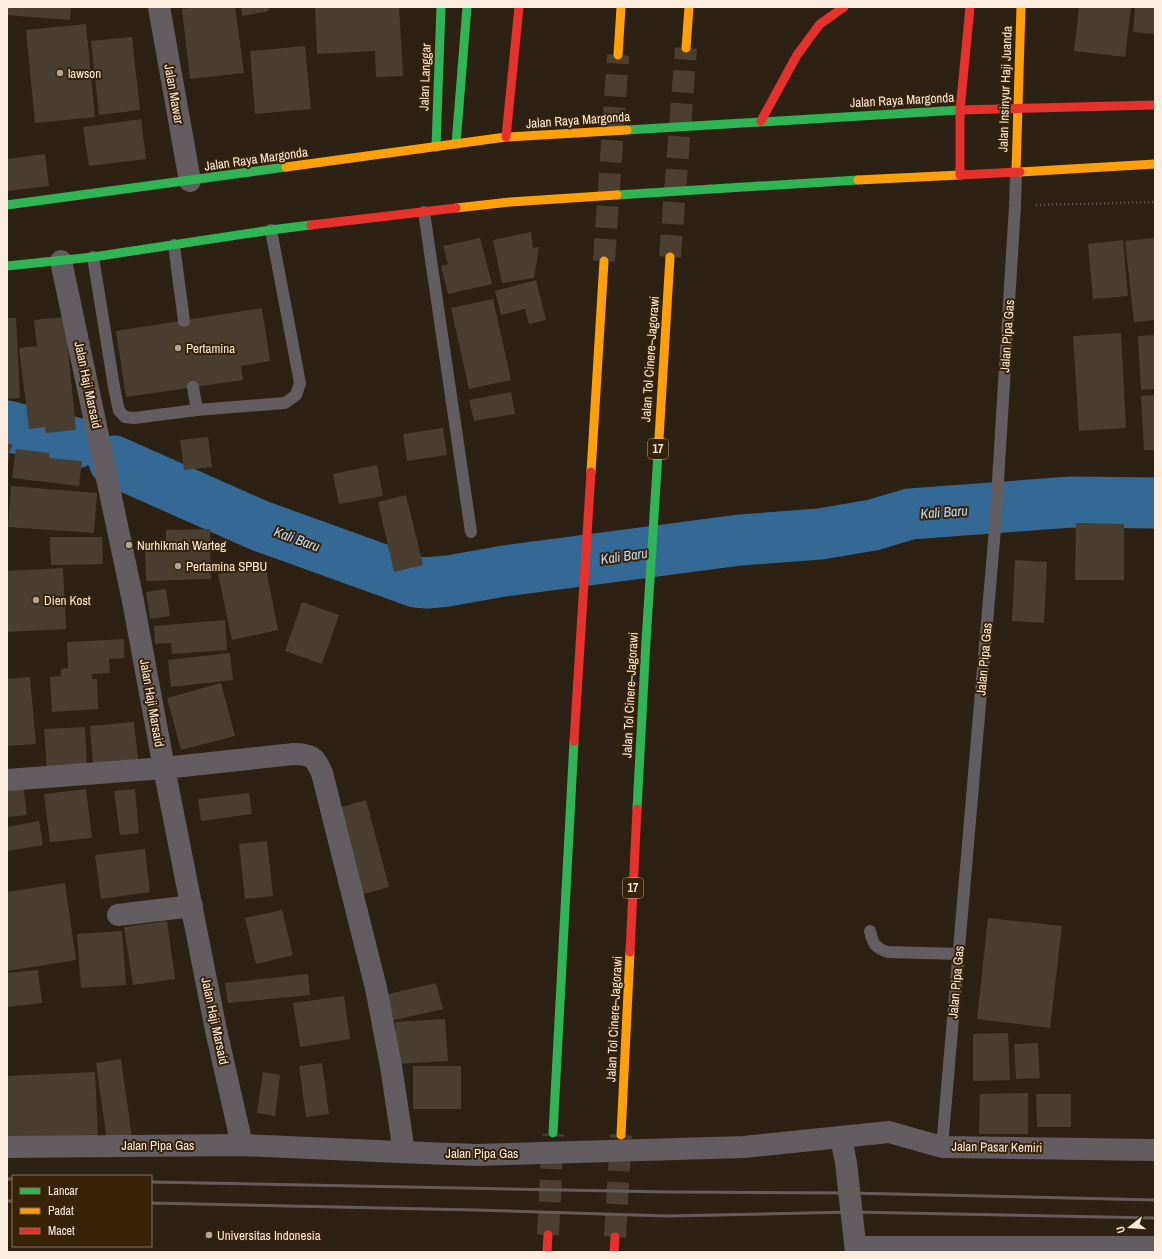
<svg xmlns="http://www.w3.org/2000/svg" width="1162" height="1259" viewBox="0 0 1162 1259" font-family="'Archivo Narrow',sans-serif">
  <style>
    .lines { fill: none; stroke-linecap: round; stroke-linejoin: round }
    .river { stroke: #346996; stroke-width: 51 }
    .building { fill: #493e2f }
    .highway-tunnel { stroke: #4c3f31; stroke-width: 22; stroke-dasharray: 22 11; stroke-linecap: butt }
    .path { stroke: #5f5856; stroke-width: 2.5; stroke-dasharray: 1 3; stroke-linecap: butt }
    .lane { stroke: #635c60; stroke-width: 12 }
    .street { stroke: #635c60; stroke-width: 22 }
    .fast { stroke: #30b455; stroke-width: 9 }
    .slow { stroke: #ff9f0a; stroke-width: 9 }
    .jam { stroke: #e5322d; stroke-width: 9 }
    .rail { stroke: #665d59; stroke-width: 3 }
    .poi-dot { fill: #b3a597; stroke: #382208; stroke-width: 1.5 }
    .labels { text-anchor: middle; dominant-baseline: central; stroke-width: 4; stroke-linejoin: round; paint-order: stroke }
    .shield { fill: #382208; stroke: #c0af9e; stroke-width: 1 }
    .shield-label { font-size: 12px; font-weight: bold; fill: #fbecde }
    .poi-label { font-size: 13px; fill: #fbecde; stroke: #382208; text-anchor: start }
    .street-label { font-size: 13px; fill: #fbecde; stroke: #382208 }
    .water-label { font-size: 14px; font-style: italic; fill: #bddcf9; stroke: #382208 }
  </style>
  <rect width="100%" height="100%" fill="#2d2113"/>
  <g class="lines">
    <g class="river">
      <polyline points="7,426 76,443"/>
      <polyline points="114,461 258,525 416,582 427,583 448,581 504,571 740,540 820,534 873,525 910,514 1071,502 1155,503"/>
    </g>
  </g>
  <g class="building">
    <polygon points="7,7 71,7 70,20 7,15"/>
    <polygon points="198,7 235,7 244,73 190,79 182,9"/>
    <polygon points="241,7 268,7 269,11 242,16"/>
    <polygon points="315,7 399,7 403,76 376,77 375,51 317,54"/>
    <polygon points="1079,7 1131,7 1125,57 1074,51"/>
    <polygon points="1135,7 1155,7 1155,34 1133,32"/>
    <polygon points="86,24 95,117 35,123 26,30"/>
    <polygon points="132,37 140,110 99,115 91,41"/>
    <polygon points="305,46 311,109 255,114 250,51"/>
    <polygon points="141,119 146,159 89,166 83,127"/>
    <polygon points="45,154 49,186 7,191 7,159"/>
    <polygon points="531,232 533,248 539,247 534,278 502,283 493,240"/>
    <polygon points="480,238 492,284 448,294 441,266 448,264 443,246"/>
    <polygon points="1155,238 1155,320 1134,322 1125,241"/>
    <polygon points="1123,240 1128,296 1093,299 1088,244"/>
    <polygon points="536,280 546,320 529,324 525,309 501,315 495,291"/>
    <polygon points="493,299 511,380 469,389 451,308"/>
    <polygon points="262,308 270,361 241,366 243,380 126,397 116,331"/>
    <polygon points="65,317 76,430 46,433 45,427 29,429 19,348 37,346 34,320"/>
    <polygon points="7,318 16,318 20,398 7,399"/>
    <polygon points="1121,333 1126,428 1079,431 1073,336"/>
    <polygon points="1155,335 1155,389 1141,390 1138,336"/>
    <polygon points="511,392 515,414 474,421 469,400"/>
    <polygon points="1155,395 1155,450 1144,450 1141,396"/>
    <polygon points="443,428 447,455 407,461 403,434"/>
    <polygon points="208,437 212,467 184,470 180,440"/>
    <polygon points="7,443 13,445 9,453 8,466 7,466"/>
    <polygon points="16,449 49,453 49,458 82,461 79,486 12,478"/>
    <polygon points="377,465 383,496 339,504 333,474"/>
    <polygon points="11,486 97,493 94,533 8,527"/>
    <polygon points="406,495 423,565 394,572 378,502"/>
    <polygon points="1076,523 1124,524 1124,580 1075,580"/>
    <polygon points="210,529 211,579 146,581 145,548 166,547 166,530"/>
    <polygon points="50,537 102,537 103,564 51,565"/>
    <polygon points="1015,560 1047,562 1044,623 1012,621"/>
    <polygon points="265,564 278,630 232,640 218,574"/>
    <polygon points="63,568 66,629 7,632 7,571"/>
    <polygon points="166,589 170,616 150,619 146,592"/>
    <polygon points="302,602 339,615 322,664 285,651"/>
    <polygon points="225,620 227,650 172,654 171,643 155,644 154,626"/>
    <polygon points="124,639 124,658 109,659 110,673 92,674 92,679 97,679 98,709 52,712 50,677 61,676 61,669 68,668 67,642"/>
    <polygon points="230,653 233,680 171,687 168,660"/>
    <polygon points="30,677 36,744 7,746 7,679"/>
    <polygon points="221,683 235,736 181,750 167,698"/>
    <polygon points="134,722 138,760 93,764 90,726"/>
    <polygon points="85,727 87,767 47,769 44,729"/>
    <polygon points="23,785 27,815 7,817 7,787"/>
    <polygon points="86,789 92,838 50,842 44,794"/>
    <polygon points="135,789 139,833 120,835 114,791"/>
    <polygon points="249,793 252,814 201,821 198,799"/>
    <polygon points="366,800 389,887 360,895 338,808"/>
    <polygon points="39,821 43,845 7,851 7,827"/>
    <polygon points="267,841 273,896 245,899 239,844"/>
    <polygon points="145,849 150,892 101,899 95,855"/>
    <polygon points="65,883 76,960 7,971 7,892"/>
    <polygon points="282,910 293,955 256,964 245,918"/>
    <polygon points="988,918 1062,926 1050,1028 977,1019"/>
    <polygon points="167,921 175,979 133,985 124,927"/>
    <polygon points="122,931 126,985 81,988 77,934"/>
    <polygon points="38,970 42,1003 7,1007 7,973"/>
    <polygon points="308,974 310,995 228,1003 225,983"/>
    <polygon points="436,983 443,1009 390,1021 384,995"/>
    <polygon points="344,996 350,1039 300,1047 293,1003"/>
    <polygon points="445,1019 448,1061 398,1064 395,1022"/>
    <polygon points="1008,1033 1010,1080 973,1081 973,1034"/>
    <polygon points="1038,1043 1040,1078 1016,1079 1014,1044"/>
    <polygon points="121,1059 132,1137 107,1141 96,1063"/>
    <polygon points="322,1063 329,1114 306,1117 299,1066"/>
    <rect x="413" y="1066" width="48" height="43"/>
    <polygon points="95,1072 98,1136 7,1140 7,1076"/>
    <polygon points="263,1072 280,1075 275,1116 257,1113"/>
    <polygon points="1028,1093 1028,1134 979,1134 980,1094"/>
    <polygon points="1036,1094 1071,1094 1071,1127 1037,1127"/>
  </g>
  <g class="lines">
    <g class="highway-tunnel">
      <polyline points="670,257 686,48"/>
      <polyline points="604,261 618,55"/>
      <polyline points="548,1235 553,1134"/>
      <polyline points="615,1237 621,1135"/>
    </g>
    <polyline class="path" points="1036,205 1155,202"/>
    <g class="lane">
      <polyline points="424,212 471,532"/>
      <polyline points="174,245 184,321"/>
      <polyline points="93,257 114,387 119,411 125,417 134,418 197,410 285,403 296,395 300,383 271,230"/>
      <polyline points="193,387 197,410"/>
      <path d="M 870,931 C 873,944 875,948 888,952 L 958,954"/>
      <polyline points="942,1147 995,529 1015,206 1016,171"/>
    </g>
    <g class="street">
      <polyline points="159,7 190,181"/>
      <polyline points="61,261 133,601 164,768 216,1030 242,1145"/>
      <path d="M 7,780 L 164,768 L 294,754 C 312,755 314,756 322,773 L 376,988 L 391,1066 L 404,1152"/>
      <polyline points="118,915 192,906"/>
      <polyline points="841,1137 846,1163 856,1252"/>
      <polyline points="7,1147 242,1145 399,1152 477,1155 744,1147 889,1132 942,1147 1155,1150"/>
      <polyline points="856,1247 1155,1247"/>
    </g>
    <g class="fast">
      <polyline points="627,130 960,110"/>
      <polyline points="456,144 467,7"/>
      <polyline points="436,147 441,7"/>
      <polyline points="617,195 858,180"/>
      <polyline points="7,205 286,167"/>
      <polyline points="7,266 93,257 271,230 311,225"/>
      <polyline points="637,809 646,641 659,438"/>
      <polyline points="553,1133 574,741"/>
    </g>
    <g class="slow">
      <polyline points="686,48 689,7"/>
      <polyline points="618,55 621,7"/>
      <polyline points="286,167 506,137 627,130"/>
      <polyline points="1016,171 1021,7"/>
      <polyline points="1020,172 1155,164"/>
      <polyline points="858,180 960,175"/>
      <polyline points="456,208 510,202 617,195"/>
      <polyline points="659,438 670,257"/>
      <polyline points="591,472 604,261"/>
      <polyline points="621,1135 630,952"/>
    </g>
    <g class="jam">
      <polyline points="970,7 960,110 960,175 1020,172"/>
      <polyline points="960,110 1155,105"/>
      <polyline points="761,121 797,55 820,24 844,7"/>
      <polyline points="506,137 519,7"/>
      <polyline points="311,225 456,208"/>
      <polyline points="574,741 591,472"/>
      <polyline points="630,952 637,809"/>
      <polyline points="547,1252 548,1235"/>
      <polyline points="614,1252 615,1237"/>
    </g>
    <g class="rail">
      <polyline points="7,1179 13,1179"/>
      <polyline points="151,1182 669,1192 849,1193 1155,1200"/>
      <polyline points="7,1201 13,1201"/>
      <polyline points="151,1203 475,1210 668,1216 852,1212 1155,1218"/>
    </g>
  </g>
  <g class="poi-dot">
    <circle cx="60" cy="73" r="4"/>
    <circle cx="178" cy="348" r="4"/>
    <circle cx="129" cy="545" r="4"/>
    <circle cx="178" cy="566" r="4"/>
    <circle cx="36" cy="600" r="4"/>
    <circle cx="209" cy="1235" r="4"/>
  </g>
  <g class="labels">
    <g class="shield">
      <rect x="648" y="439" width="20" height="20" rx="3"/>
      <rect x="623" y="878" width="20" height="20" rx="3"/>
    </g>
    <g class="shield-label">
      <text x="658" y="449">17</text>
      <text x="633" y="888">17</text>
    </g>
    <g class="poi-label">
      <text x="68" y="73">lawson</text>
      <text x="186" y="348">Pertamina</text>
      <text x="137" y="545">Nurhikmah Warteg</text>
      <text x="186" y="566">Pertamina SPBU</text>
      <text x="44" y="600">Dien Kost</text>
      <text x="217" y="1235">Universitas Indonesia</text>
    </g>
    <g class="street-label">
      <text transform="translate(425 77) rotate(-88)">Jalan Langgar</text>
      <text transform="translate(1005 89) rotate(-88)">Jalan Insinyur Haji Juanda</text>
      <text transform="translate(174 94) rotate(80)">Jalan Mawar</text>
      <text transform="translate(902 100) rotate(-3)">Jalan Raya Margonda</text>
      <text transform="translate(578 120) rotate(-4)">Jalan Raya Margonda</text>
      <text transform="translate(256 159) rotate(-8)">Jalan Raya Margonda</text>
      <text transform="translate(1007 336) rotate(-86)">Jalan Pipa Gas</text>
      <text transform="translate(650 359) rotate(-86)">Jalan Tol Cinere–Jagorawi</text>
      <text transform="translate(88 385) rotate(78)">Jalan Haji Marsaid</text>
      <text transform="translate(984 659) rotate(-85)">Jalan Pipa Gas</text>
      <text transform="translate(630 695) rotate(-87)">Jalan Tol Cinere–Jagorawi</text>
      <text transform="translate(152 703) rotate(80)">Jalan Haji Marsaid</text>
      <text transform="translate(956 982) rotate(-85)">Jalan Pipa Gas</text>
      <text transform="translate(614 1019) rotate(-87)">Jalan Tol Cinere–Jagorawi</text>
      <text transform="translate(215 1021) rotate(78)">Jalan Haji Marsaid</text>
      <text x="158" y="1145">Jalan Pipa Gas</text>
      <text transform="translate(997 1147) rotate(1)">Jalan Pasar Kemiri</text>
      <text x="482" y="1153">Jalan Pipa Gas</text>
    </g>
    <g class="water-label">
      <text transform="translate(944 512) rotate(-4)">Kali Baru</text>
      <text transform="translate(297 539) rotate(20)">Kali Baru</text>
      <text transform="translate(624 556) rotate(-8)">Kali Baru</text>
    </g>
  </g>
  <rect width="1162" height="1259" fill="none" stroke="#fbecde" stroke-width="16"/>
  <rect x="12" y="1175" width="140" height="72" fill="#382208" stroke="#86735e"/>
  <rect x="20" y="1188" width="20" height="6" fill="#30b455" stroke="#86735e"/>
  <text x="48" y="1195" font-size="12" fill="#fbecde">Lancar</text>
  <rect x="20" y="1208" width="20" height="6" fill="#ff9f0a" stroke="#86735e"/>
  <text x="48" y="1215" font-size="12" fill="#fbecde">Padat</text>
  <rect x="20" y="1228" width="20" height="6" fill="#e5322d" stroke="#86735e"/>
  <text x="48" y="1235" font-size="12" fill="#fbecde">Macet</text>
  <g transform="translate(1130 1227) rotate(253)" stroke="#382208" stroke-width="3" paint-order="stroke">
  <path d="M0-3L7 15L0 10L-7 15Z" fill="#fbecde"/>
  <text y="-6" font-size="11" font-weight="bold" text-anchor="middle" fill="#fbecde">U</text>
  </g>
</svg>
